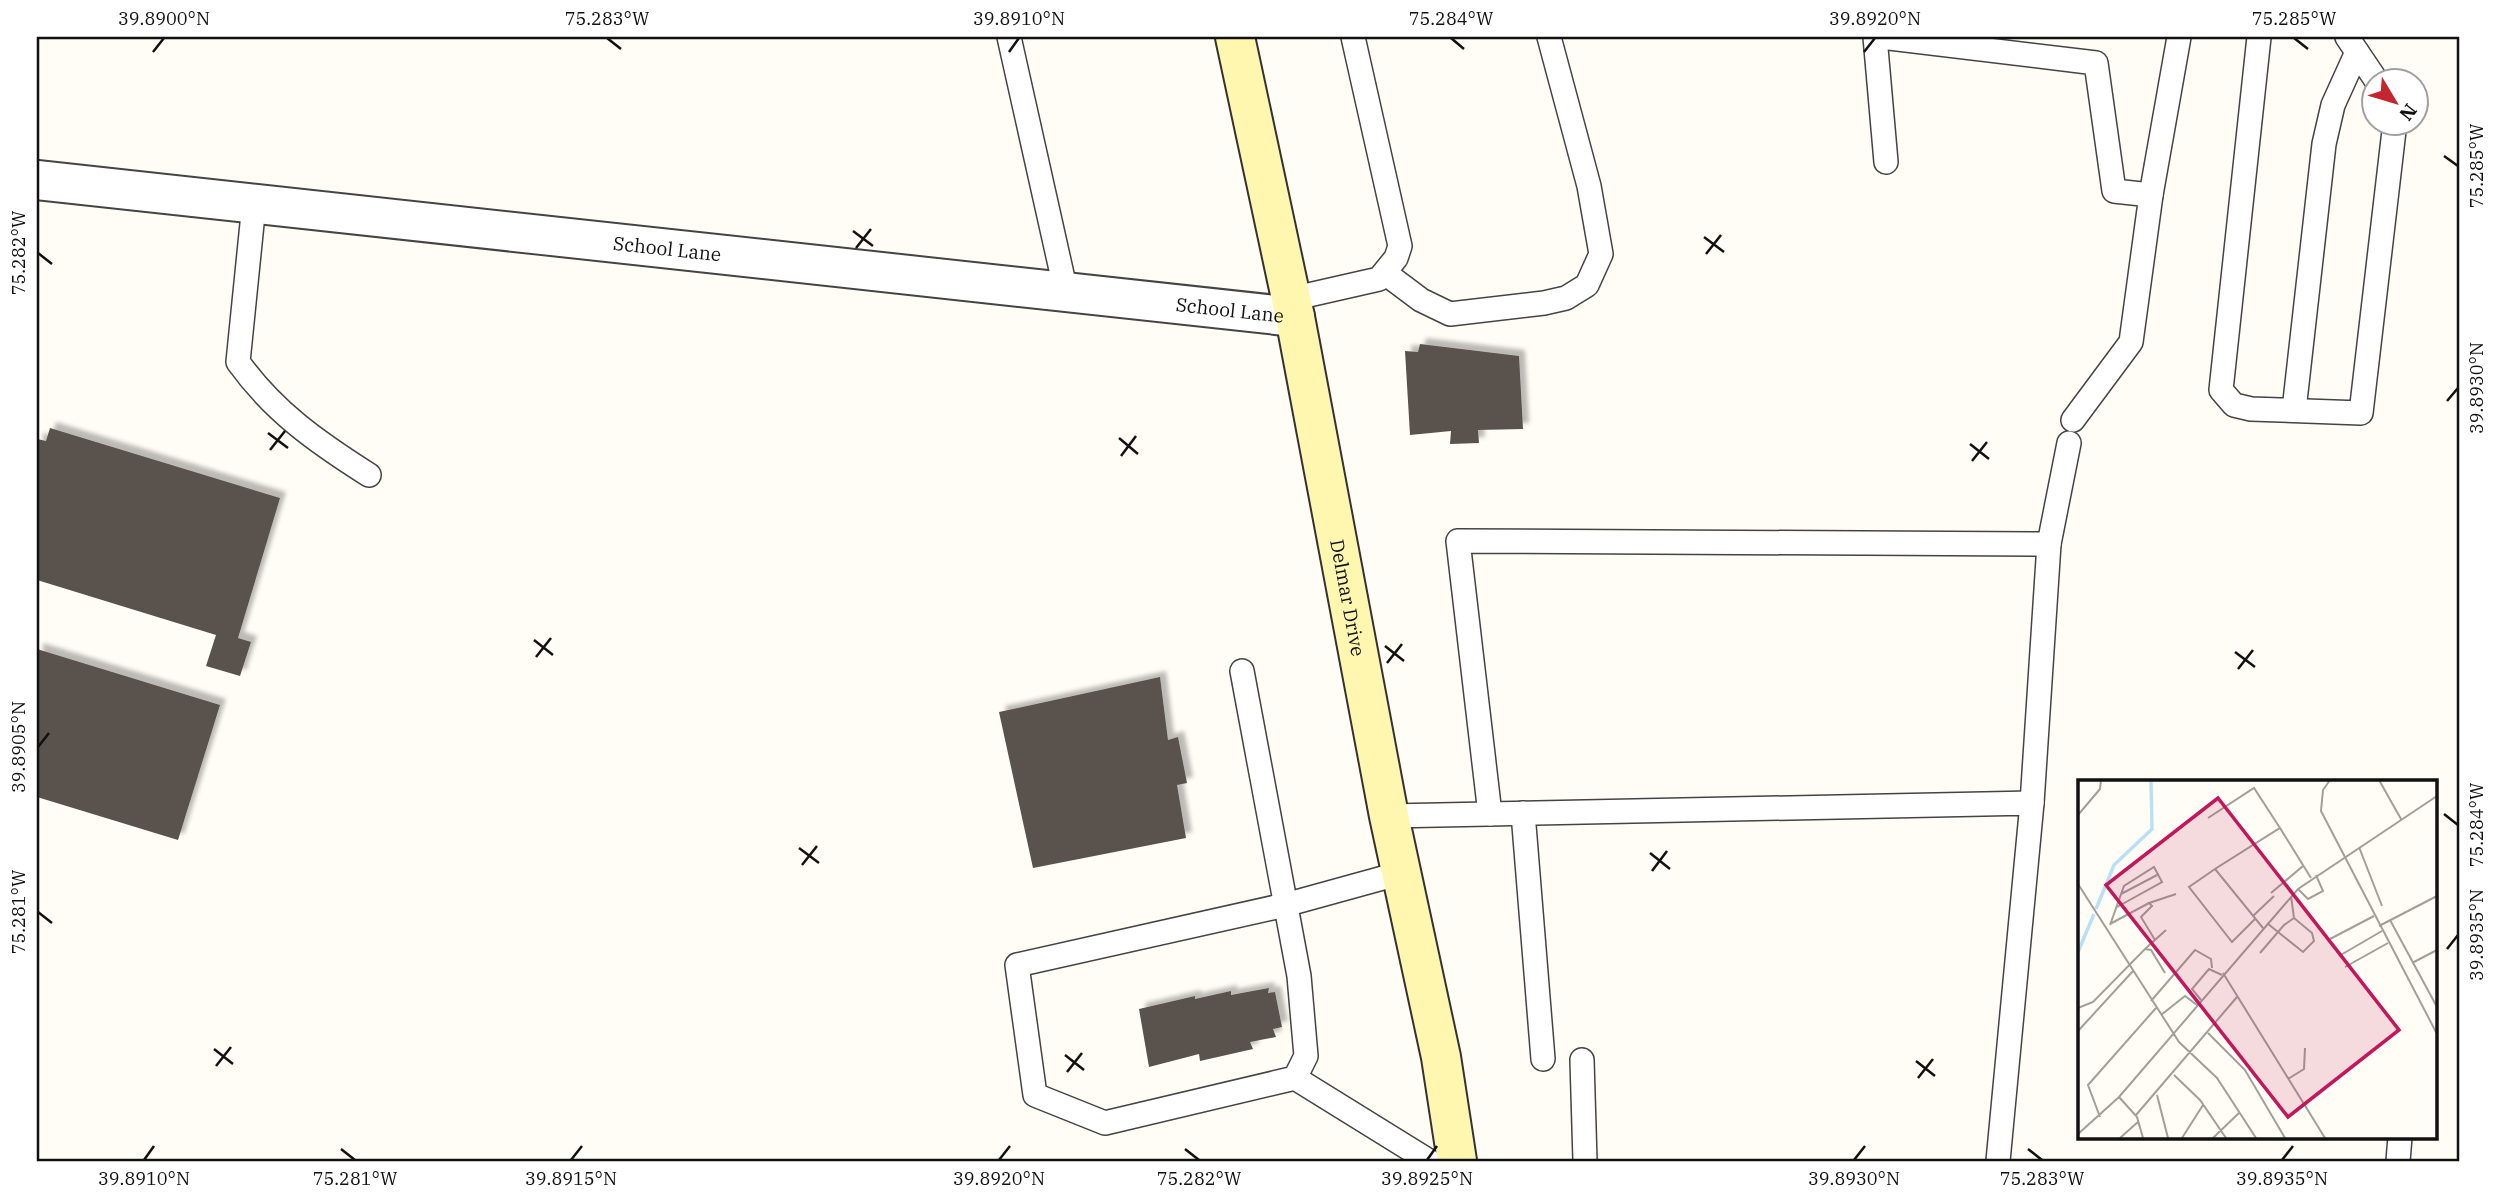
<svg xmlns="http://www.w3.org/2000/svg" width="2496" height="1198" viewBox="0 0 2496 1198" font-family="'IBM Plex Serif',serif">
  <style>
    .building { fill: #5a524d; filter: url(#shadow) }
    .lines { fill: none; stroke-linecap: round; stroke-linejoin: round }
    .lane-casing { stroke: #444; stroke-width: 26 }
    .street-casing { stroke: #444; stroke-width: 42 }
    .secondary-casing { stroke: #333; stroke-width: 42 }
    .lane { stroke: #fff; stroke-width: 23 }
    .street { stroke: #fff; stroke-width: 38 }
    .secondary { stroke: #fff6b0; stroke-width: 38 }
    .ticks { fill: none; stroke: #111; stroke-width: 2.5 }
    .labels { text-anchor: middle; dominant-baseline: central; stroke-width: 7; stroke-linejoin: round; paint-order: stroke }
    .street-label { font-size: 19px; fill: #111; stroke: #fff }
    .inset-river { fill: none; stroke: #b9e0f7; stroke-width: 3.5 }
    .inset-road { fill: none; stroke: #a09f9a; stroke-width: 2 }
    .view { fill: #c2185b; fill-opacity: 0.15; stroke: #c2185b; stroke-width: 3.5 }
    .inset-edge { fill: none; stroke: #111; stroke-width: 3.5 }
    .neatline { fill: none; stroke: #111; stroke-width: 2.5 }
    .ticks-label { font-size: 18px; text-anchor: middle; fill: #111 }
  </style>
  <defs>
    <filter id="shadow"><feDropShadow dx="6" dy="-6" stdDeviation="2" flood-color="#0004"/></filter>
  </defs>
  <rect width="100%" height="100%" fill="#fffdf5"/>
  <g class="building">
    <polygon points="1420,344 1519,356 1523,429 1478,430 1479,443 1450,444 1451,431 1410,435 1405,351 1418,352"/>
    <polygon points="50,428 280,498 238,638 251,642 240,676 206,666 216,635 37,580 37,439 46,441"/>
    <polygon points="37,649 220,705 178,840 37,797"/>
    <polygon points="1160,677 1168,740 1178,737 1187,783 1177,785 1186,838 1033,868 999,712"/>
    <polygon points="1269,988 1268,993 1275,992 1282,1027 1273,1029 1276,1037 1250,1042 1253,1049 1200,1061 1199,1054 1149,1067 1139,1009 1195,996 1195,999 1231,991 1231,995"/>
  </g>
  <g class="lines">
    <g class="lane-casing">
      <g id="lane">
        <polyline points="1009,37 1066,292"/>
        <polyline points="1875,37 1886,162"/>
        <polyline points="1881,37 2096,63 2114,191 2151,195 2131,342 2073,420"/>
        <polyline points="2259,37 2221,390 2234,405 2251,409 2361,413 2395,122"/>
        <polyline points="2347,37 2376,80"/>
        <polyline points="2151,195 2179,37"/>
        <path d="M 254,204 L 238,362 C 274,412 317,442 369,475"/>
        <polyline points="1385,273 1421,300 1450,314 1544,303 1566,298 1587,285 1601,254 1589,186 1549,37"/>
        <polyline points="1291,299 1379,279 1396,258 1400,246 1353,37"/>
        <polyline points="2294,410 2324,144 2333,105 2357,52"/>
        <polyline points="2049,544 2069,443"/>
        <polyline points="1242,671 1299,976 1306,1056 1295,1078 1105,1123 1035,1095 1017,965 1285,905 1401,873"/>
        <polyline points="1523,813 1543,1059"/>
        <polyline points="1490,814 1458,541 2049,544 2032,803"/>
        <polyline points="1389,816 2032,803 1998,1161"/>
        <polyline points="1582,1060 1585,1161"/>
        <polyline points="1295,1078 1429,1161"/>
        <polyline points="2398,1161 2400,1137"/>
      </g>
    </g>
    <g class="street-casing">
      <g id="street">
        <path id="s1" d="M 37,180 L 1295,317"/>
      </g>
    </g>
    <g class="secondary-casing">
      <g id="secondary">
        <path id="s2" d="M 1235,37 L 1295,317 L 1389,816 L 1441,1057 L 1457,1161"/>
      </g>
    </g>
    <use href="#lane" class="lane"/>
    <use href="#street" class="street"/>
    <use href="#secondary" class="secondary"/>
  </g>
  <path class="ticks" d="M 607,38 L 621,49M 1451,38 L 1464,49M 2294,38 L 2308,49M 153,52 L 164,38M 1009,52 L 1019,38M 1864,52 L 1875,38M 2444,156 L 2458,166M 853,231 L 873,246M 1704,237 L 1724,252M 856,248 L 871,229M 38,253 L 52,264M 1706,254 L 1721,235M 2447,401 L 2458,388M 268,433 L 288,448M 1119,438 L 1138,454M 1970,444 L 1989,459M 270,450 L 285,431M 1121,456 L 1136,436M 1972,461 L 1987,442M 534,640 L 553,655M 1385,646 L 1404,661M 2235,652 L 2255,667M 536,657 L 551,638M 1387,663 L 1402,644M 2238,669 L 2253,650M 38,747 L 49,733M 2444,814 L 2458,825M 799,848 L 819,863M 1650,853 L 1670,869M 802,865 L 817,846M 1652,871 L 1667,851M 38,912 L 52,923M 2447,949 L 2458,935M 214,1049 L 233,1064M 1065,1055 L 1084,1070M 1916,1061 L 1935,1076M 216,1066 L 231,1047M 1067,1072 L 1082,1053M 1918,1078 L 1933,1059M 341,1149 L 355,1160M 1185,1149 L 1199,1160M 2028,1149 L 2042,1160M 144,1160 L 154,1146M 571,1160 L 582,1146M 999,1160 L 1010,1146M 1427,1160 L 1437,1146M 1854,1160 L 1865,1146M 2282,1160 L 2293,1146"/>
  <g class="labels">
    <g class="street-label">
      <text stroke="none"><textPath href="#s1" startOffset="634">School Lane</textPath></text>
      <text stroke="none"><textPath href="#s1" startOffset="1200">School Lane</textPath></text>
      <text stroke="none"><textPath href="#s2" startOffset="572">Delmar Drive</textPath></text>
    </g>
  </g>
  <g transform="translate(2078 780)">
    <rect width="359" height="359" fill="#fffdf5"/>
    <path class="inset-river" d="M 18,129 L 36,85 L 74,49 L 73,0M 0,172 L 16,134"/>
    <path class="inset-road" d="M 252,0 L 245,10 L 243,31 L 359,254M 301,0 L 323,39M 0,35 L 22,9 L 23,0M 130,38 L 176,8 L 202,48M 281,67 L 304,126M 137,89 L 111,107 L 154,162 L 177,139M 0,104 L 101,262 L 139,298 L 178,358M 220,109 L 230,119 L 245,111 L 238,95M 193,113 L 225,86M 43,114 L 81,94M 213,116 L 216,138M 175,136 L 196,116M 312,140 L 359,227M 32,144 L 71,123M 32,145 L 46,106 L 76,87 L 84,102 L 39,127M 301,146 L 359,116M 185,148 L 137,89 L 202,48 L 233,98M 252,159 L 296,136M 77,160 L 63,137 L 74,126 L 71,123 L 98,114M 67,169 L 88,150M 182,173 L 206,145 L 216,138 L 234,153 L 236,161 L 225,172 L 200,152 L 189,143M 261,176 L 304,151M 334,183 L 359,170M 267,187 L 310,163M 145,193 L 247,358M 123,220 L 114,209 L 131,189 L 144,195M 73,221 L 117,170 L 133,179 L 134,188M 0,228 L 15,222 L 67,169 L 73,170 L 87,193M 83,235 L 107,216 L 119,225M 0,251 L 55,191M 130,253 L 167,290 L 207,358M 96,295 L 122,320 L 148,358M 210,299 L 226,289 L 227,268M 79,315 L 90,358M 41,317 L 59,337 L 65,358M 58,335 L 159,217M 22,337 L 10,305 L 78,228M 0,354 L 41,317 L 220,109 L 359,16M 42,358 L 61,341M 104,358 L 125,325M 135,358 L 162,332"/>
    <path class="view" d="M 140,18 L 321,250 L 210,337 L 28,105 Z"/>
    <rect width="359" height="359" class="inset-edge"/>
  </g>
  <rect width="2496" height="1198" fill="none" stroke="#ffffff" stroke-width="77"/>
  <g transform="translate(2395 102) rotate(128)"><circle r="33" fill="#ffffff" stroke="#a0a0a0" stroke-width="2"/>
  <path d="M0-5L12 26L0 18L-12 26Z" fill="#c4262e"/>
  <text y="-10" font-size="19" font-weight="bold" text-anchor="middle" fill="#111111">N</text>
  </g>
  <rect x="38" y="38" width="2420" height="1122" class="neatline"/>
  <g class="ticks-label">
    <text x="164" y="25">39.8900°N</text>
    <text x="607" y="25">75.283°W</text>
    <text x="1019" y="25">39.8910°N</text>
    <text x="1451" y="25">75.284°W</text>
    <text x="1875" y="25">39.8920°N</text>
    <text x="2294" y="25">75.285°W</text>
    <text transform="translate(2477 166) rotate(-90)" y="6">75.285°W</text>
    <text transform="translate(19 253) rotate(-90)" y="6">75.282°W</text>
    <text transform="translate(2477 388) rotate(-90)" y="6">39.8930°N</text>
    <text transform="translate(19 747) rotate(-90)" y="6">39.8905°N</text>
    <text transform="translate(2477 825) rotate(-90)" y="6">75.284°W</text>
    <text transform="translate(19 912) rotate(-90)" y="6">75.281°W</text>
    <text transform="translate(2477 935) rotate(-90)" y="6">39.8935°N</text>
    <text x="144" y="1185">39.8910°N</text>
    <text x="355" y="1185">75.281°W</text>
    <text x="571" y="1185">39.8915°N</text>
    <text x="999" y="1185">39.8920°N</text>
    <text x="1199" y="1185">75.282°W</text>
    <text x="1427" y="1185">39.8925°N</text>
    <text x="1854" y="1185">39.8930°N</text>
    <text x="2042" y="1185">75.283°W</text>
    <text x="2282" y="1185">39.8935°N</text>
  </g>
</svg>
